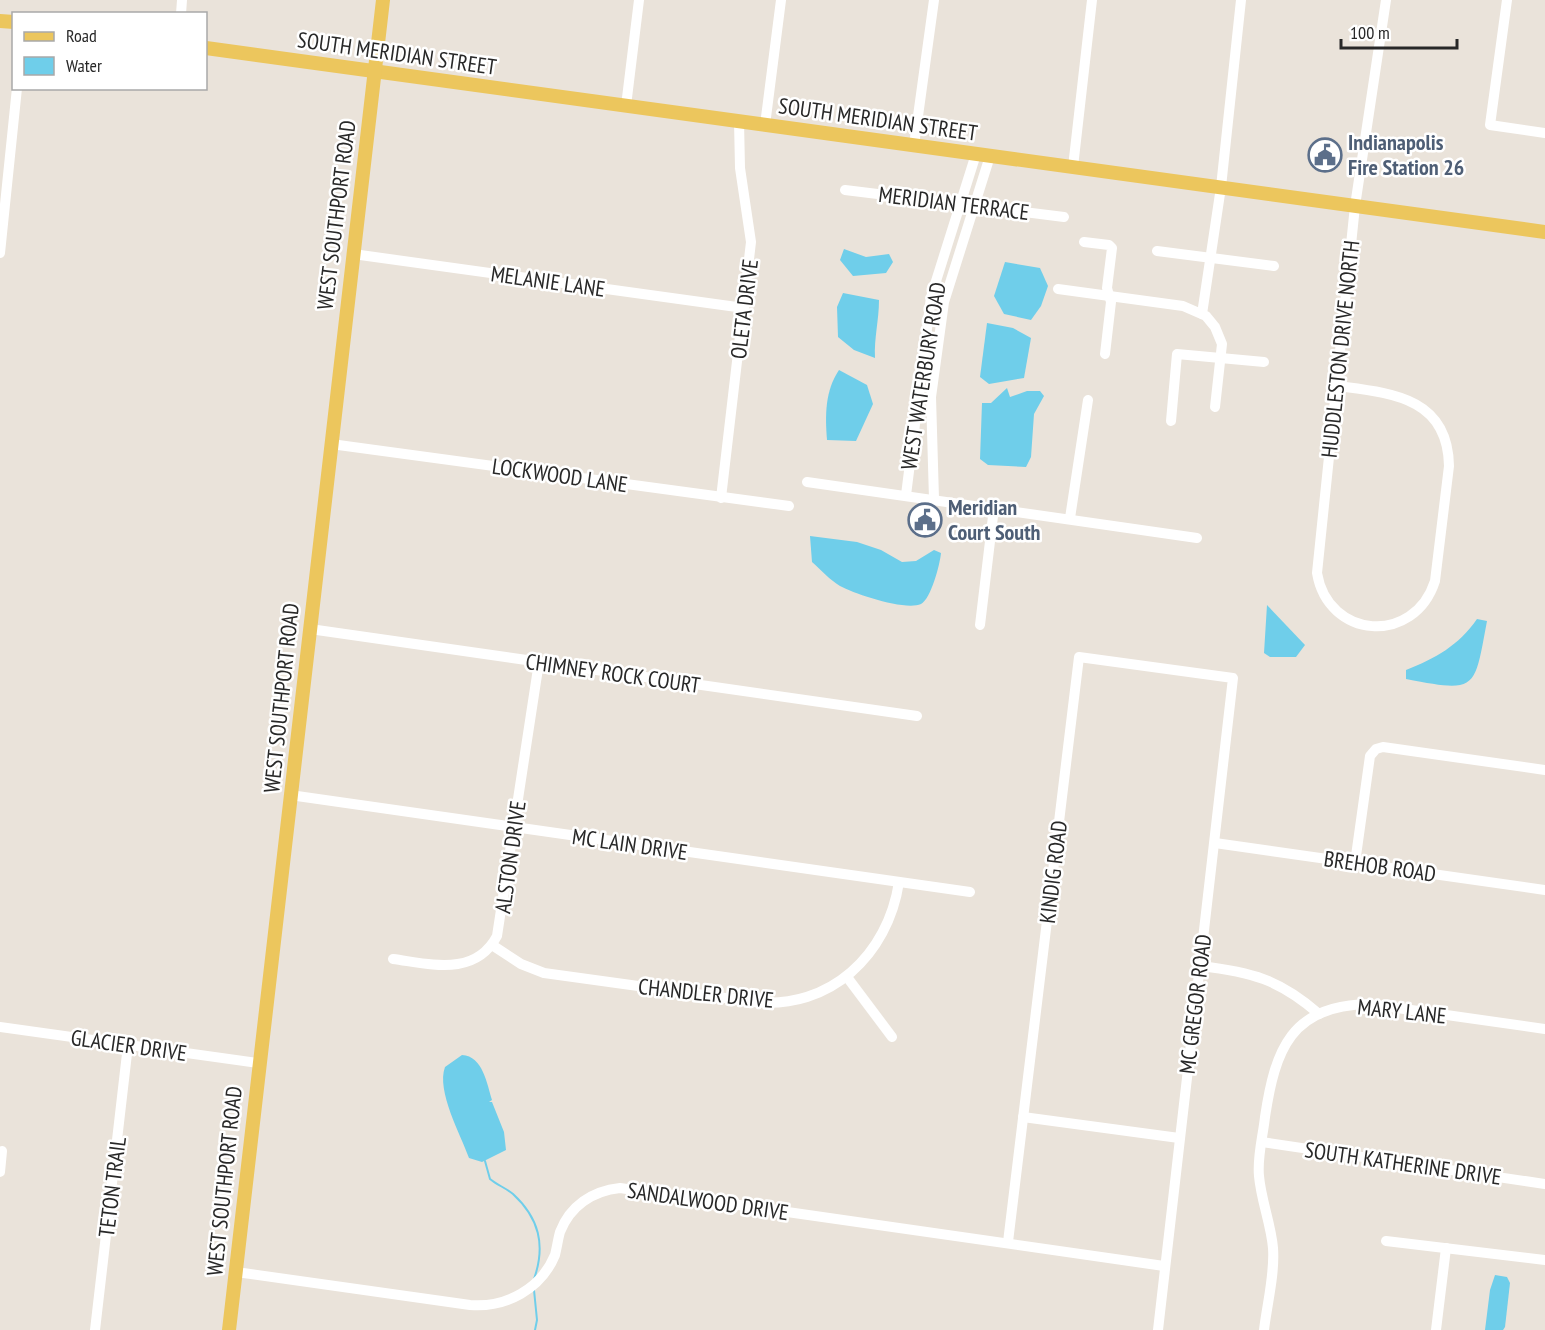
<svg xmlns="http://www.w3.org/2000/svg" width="1545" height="1330" viewBox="0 0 1545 1330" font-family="'PT Sans Narrow',sans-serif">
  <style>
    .water { fill: #6fceea }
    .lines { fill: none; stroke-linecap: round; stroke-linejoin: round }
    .stream { stroke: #6fceea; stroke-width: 2 }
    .minor { stroke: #fff; stroke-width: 10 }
    .major { stroke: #ecc65d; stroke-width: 14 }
    .labels { text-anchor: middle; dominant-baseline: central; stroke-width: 5; stroke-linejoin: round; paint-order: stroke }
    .street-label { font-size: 22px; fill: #282828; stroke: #fff }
    .service-label { font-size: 22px; font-weight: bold; fill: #4e5e75; stroke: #fff; text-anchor: start }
  </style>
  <rect width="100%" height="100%" fill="#eae3da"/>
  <g class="water">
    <polygon points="844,249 866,257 889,254 893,262 886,273 853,276 840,260"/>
    <polygon points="1005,262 1040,268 1048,286 1041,306 1031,320 1004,314 994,296"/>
    <path d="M 843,293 L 879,300 C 879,320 874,338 875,358 L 854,350 L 838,337 L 837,307 Z"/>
    <polygon points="987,323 1013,328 1031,338 1024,378 989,384 980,377"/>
    <path d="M 839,370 L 867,385 L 873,404 L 856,441 L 827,440 C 825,415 825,391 839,370 Z"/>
    <polygon points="1007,388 1010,397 1027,391 1040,391 1044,396 1034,414 1031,457 1026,467 988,465 980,459 982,403 991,403"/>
    <path d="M 810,536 L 857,542 L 881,550 L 902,562 L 916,561 L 934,550 L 941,553 C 940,564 931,599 921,604 C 905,611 855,594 840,586 C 830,580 821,570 812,562 Z"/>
    <polygon points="1267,605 1305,645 1296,657 1270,657 1264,653"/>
    <path d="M 1477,619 L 1487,621 C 1474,690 1478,693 1406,679 L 1406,670 C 1436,658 1458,646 1477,619 Z"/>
    <path d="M 462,1055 C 483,1056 487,1084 492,1100 L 489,1102 L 492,1102 L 504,1132 L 506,1150 L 482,1162 L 469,1158 C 461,1135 436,1091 445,1067 Z"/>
    <polygon points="1495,1275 1507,1277 1510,1283 1505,1327 1503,1330 1485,1330 1490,1290"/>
  </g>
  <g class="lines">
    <g class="stream">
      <path d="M 485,1161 L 490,1179 C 497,1185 506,1188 513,1194 C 539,1218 546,1245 534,1279"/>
      <polyline points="534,1290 537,1320 535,1330"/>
    </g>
    <g class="minor">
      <polyline points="1507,0 1490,125 1545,133"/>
      <polyline points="181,14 182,0"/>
      <polyline points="626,106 639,0"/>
      <polyline points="765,125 781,0"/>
      <polyline points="914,145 934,0"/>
      <polyline points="1073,167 1092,0"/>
      <polyline points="845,190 1064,217"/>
      <polyline points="1084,242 1109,245 1112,248 1107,288 1111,302 1105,354"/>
      <polyline points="1157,251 1274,266"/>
      <polyline points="0,253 17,88"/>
      <polyline points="353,254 744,308"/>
      <polyline points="1058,289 1183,306 1206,316 1215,327 1222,344 1215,407"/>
      <polyline points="1202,314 1221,187 1241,0"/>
      <path d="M 1338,386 C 1391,393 1448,397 1449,466 L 1435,581 C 1414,646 1328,639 1317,573 L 1355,206 L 1386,0"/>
      <polyline points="1171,421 1177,354 1264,362"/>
      <polyline points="331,444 789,506"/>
      <polyline points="807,482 1197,538"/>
      <polyline points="906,495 931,297 976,154"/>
      <polyline points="721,498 751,242 740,168 739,121"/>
      <polyline points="934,499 931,397 944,302 990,156"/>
      <polyline points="1070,518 1088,400"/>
      <polyline points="980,625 994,508"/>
      <polyline points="310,629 917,716"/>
      <polyline points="290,795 970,892"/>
      <polyline points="1215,843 1545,890"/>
      <polyline points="1355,863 1370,756 1376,749 1383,747 1545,770"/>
      <path d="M 492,945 L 521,964 L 544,973 L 754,1002 C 830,1010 888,955 899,882"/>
      <path d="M 393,959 C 431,964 475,977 497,936 L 539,662"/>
      <path d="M 1200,966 C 1251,972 1279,979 1319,1014"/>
      <polyline points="847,977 892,1037"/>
      <polyline points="0,1027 258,1063"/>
      <polyline points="1023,1117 1179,1138"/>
      <polyline points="1262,1142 1545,1184"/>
      <polyline points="0,1172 2,1151"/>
      <polyline points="1386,1241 1545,1260"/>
      <polyline points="1008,1242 1079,657 1233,678 1158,1330"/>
      <path d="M 236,1272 L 470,1305 C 506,1308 541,1289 555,1255 C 557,1247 558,1239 560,1232 C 570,1206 592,1191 620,1188 L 1164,1266"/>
      <polyline points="95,1330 128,1045"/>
      <path d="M 1264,1330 C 1267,1304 1275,1274 1273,1248 C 1271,1224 1261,1200 1259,1176 C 1257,1157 1263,1136 1265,1117 C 1275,1050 1291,1005 1369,1004 L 1545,1029"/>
      <polyline points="1436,1330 1446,1248"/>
    </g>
    <g class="major">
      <polyline points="0,21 14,22"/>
      <polyline points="206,48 1545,232"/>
      <polyline points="229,1330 383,0"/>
    </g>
  </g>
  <defs>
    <g id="civic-ring" transform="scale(1.725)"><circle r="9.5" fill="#fff" stroke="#5c6f8a" stroke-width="1.5"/><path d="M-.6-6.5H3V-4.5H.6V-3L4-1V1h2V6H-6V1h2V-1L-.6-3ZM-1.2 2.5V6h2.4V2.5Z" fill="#5c6f8a"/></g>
  </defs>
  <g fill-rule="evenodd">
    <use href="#civic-ring" x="1325" y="155"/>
    <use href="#civic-ring" x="925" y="520"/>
  </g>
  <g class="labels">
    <g class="street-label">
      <text transform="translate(397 53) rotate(8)">SOUTH MERIDIAN STREET</text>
      <text transform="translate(878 119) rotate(8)">SOUTH MERIDIAN STREET</text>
      <text transform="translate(954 203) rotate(7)">MERIDIAN TERRACE</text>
      <text transform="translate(336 215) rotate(-83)">WEST SOUTHPORT ROAD</text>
      <text transform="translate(548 281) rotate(8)">MELANIE LANE</text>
      <text transform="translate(744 309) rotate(-83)">OLETA DRIVE</text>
      <text transform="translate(1340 349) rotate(-84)">HUDDLESTON DRIVE NORTH</text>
      <text transform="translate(923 376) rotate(-81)">WEST WATERBURY ROAD</text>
      <text transform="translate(560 475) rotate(8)">LOCKWOOD LANE</text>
      <text transform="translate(613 673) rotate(8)">CHIMNEY ROCK COURT</text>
      <text transform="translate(281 698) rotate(-84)">WEST SOUTHPORT ROAD</text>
      <text transform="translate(630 844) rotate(8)">MC LAIN DRIVE</text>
      <text transform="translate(510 857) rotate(-82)">ALSTON DRIVE</text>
      <text transform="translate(1380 866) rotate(8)">BREHOB ROAD</text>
      <text transform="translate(1053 872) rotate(-83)">KINDIG ROAD</text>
      <text transform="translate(706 993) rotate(6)">CHANDLER DRIVE</text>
      <text transform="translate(1195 1004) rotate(-83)">MC GREGOR ROAD</text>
      <text transform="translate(1402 1011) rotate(6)">MARY LANE</text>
      <text transform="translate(129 1045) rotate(8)">GLACIER DRIVE</text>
      <text transform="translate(1403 1163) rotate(8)">SOUTH KATHERINE DRIVE</text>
      <text transform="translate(224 1181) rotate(-84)">WEST SOUTHPORT ROAD</text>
      <text transform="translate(112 1187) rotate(-83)">TETON TRAIL</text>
      <text transform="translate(708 1201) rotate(8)">SANDALWOOD DRIVE</text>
    </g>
    <g class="service-label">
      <text x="1348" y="142">Indianapolis<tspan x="1348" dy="25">Fire Station 26</tspan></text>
      <text x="948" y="507">Meridian<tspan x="948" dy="25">Court South</tspan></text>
    </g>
  </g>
  <rect x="12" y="12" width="195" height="78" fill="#ffffff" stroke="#a9a9a9" stroke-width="1.5"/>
  <rect x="24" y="32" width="30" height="9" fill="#ecc65d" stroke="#a9a9a9" stroke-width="1.5"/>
  <text x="66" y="42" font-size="18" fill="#282828">Road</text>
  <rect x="24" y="57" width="30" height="18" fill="#6fceea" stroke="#a9a9a9" stroke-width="1.5"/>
  <text x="66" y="72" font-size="18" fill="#282828">Water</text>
  <path d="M1341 39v9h116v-9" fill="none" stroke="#282828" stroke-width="3"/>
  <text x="1350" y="39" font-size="18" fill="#282828" stroke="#ffffff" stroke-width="4.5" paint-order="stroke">100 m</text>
</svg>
